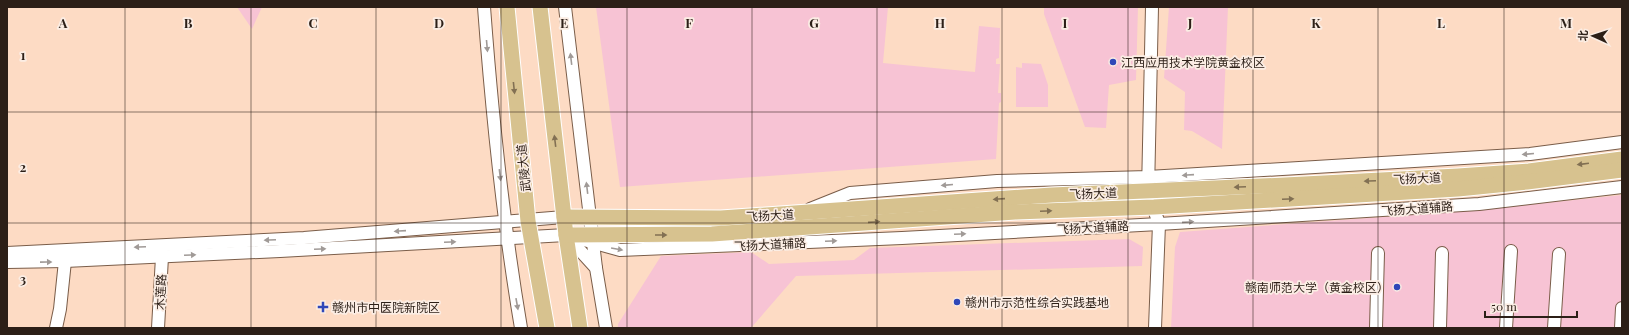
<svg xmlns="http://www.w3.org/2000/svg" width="1629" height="335" viewBox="0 0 1629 335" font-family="'Playfair Display','Noto Sans SC',serif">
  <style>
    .green { fill: #f7c3d4 }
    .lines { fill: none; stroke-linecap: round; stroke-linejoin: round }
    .minor-casing { stroke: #7a5d49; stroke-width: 14 }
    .major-casing { stroke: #fff; stroke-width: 17 }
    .minor { stroke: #fff; stroke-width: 12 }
    .major { stroke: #d7c28f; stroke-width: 15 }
    .oneway { fill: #a09a97 }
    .oneway2 { fill: #827053 }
    .grid { fill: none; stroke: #2c1f17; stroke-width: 1; stroke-opacity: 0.55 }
    .poi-dot { fill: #2f47b8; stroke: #fbede4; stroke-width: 1.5 }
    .labels { text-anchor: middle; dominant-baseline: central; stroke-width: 3.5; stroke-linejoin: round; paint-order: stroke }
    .poi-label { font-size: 12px; fill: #2c1f17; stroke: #fbede4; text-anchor: start }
    .street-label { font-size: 12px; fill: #2c1f17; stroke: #fbede4 }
    .grid-label { font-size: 13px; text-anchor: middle; font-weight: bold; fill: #2c1f17; stroke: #fbede4; stroke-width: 3.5; stroke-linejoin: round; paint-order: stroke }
  </style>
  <rect width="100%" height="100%" fill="#fddbc4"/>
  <g class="green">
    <polygon points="237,7 262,7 252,29"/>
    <polygon points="596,7 888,7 883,63 975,72 979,26 1000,28 999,58 996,59 996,64 1000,64 998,93 1001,93 1001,102 999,103 996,159 620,187"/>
    <polygon points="1044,7 1138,7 1136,80 1109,85 1106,128 1085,127 1044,14"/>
    <polygon points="1169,7 1228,7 1222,149 1192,131 1184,130 1185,92 1164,78"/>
    <polygon points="1022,63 1041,64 1048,85 1048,107 1016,107 1016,67 1022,68"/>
    <polygon points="1622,195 1622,328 1171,328 1175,247 1180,232 1478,210"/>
    <polygon points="1129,239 1143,247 1142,266 796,276 751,328 618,328 618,324 661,256 751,252 769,264 854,260 870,248"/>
  </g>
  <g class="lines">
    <g class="minor-casing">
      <g id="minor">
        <path d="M 484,7 C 492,114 503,222 521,328"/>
        <polyline points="565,7 596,268"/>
        <polyline points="1152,7 1148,191 1159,224 1155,328"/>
        <polyline points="810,209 850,193 997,181 1148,177 1530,154 1622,142"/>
        <polyline points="566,235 596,268 606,328"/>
        <polyline points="7,253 304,238 564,217"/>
        <polyline points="7,262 65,261 280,251 566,235 620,250 902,238 1159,224 1479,204 1622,187"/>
        <polyline points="56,328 60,309 65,261"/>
        <polyline points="158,328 162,257"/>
        <polyline points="1376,328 1378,253"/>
        <polyline points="1440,328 1442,253"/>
        <polyline points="1506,328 1511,251"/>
        <polyline points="1554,328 1559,254"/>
        <polyline points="1621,328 1622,308"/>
      </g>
    </g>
    <g class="major-casing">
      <g id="major">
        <polyline points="507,7 528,221 547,328"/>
        <polyline points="540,7 566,235 580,328"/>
        <polyline points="564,217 721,218 1052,195 1285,185 1458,176 1529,171 1622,159"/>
        <polyline points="566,235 712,234 1015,212 1154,207 1458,189 1527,182 1622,170"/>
      </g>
    </g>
    <use href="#minor" class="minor"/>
    <use href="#major" class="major"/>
  </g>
  <defs><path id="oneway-solid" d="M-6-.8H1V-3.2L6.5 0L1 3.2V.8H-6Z"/></defs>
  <g class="oneway">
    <use href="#oneway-solid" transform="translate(487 46) rotate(85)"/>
    <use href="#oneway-solid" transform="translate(571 59) rotate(-97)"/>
    <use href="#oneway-solid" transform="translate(1528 154) rotate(175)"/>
    <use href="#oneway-solid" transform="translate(500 175) rotate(83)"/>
    <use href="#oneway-solid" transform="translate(1188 175) rotate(176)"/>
    <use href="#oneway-solid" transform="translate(947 185) rotate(175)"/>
    <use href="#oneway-solid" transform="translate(587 188) rotate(-97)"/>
    <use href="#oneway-solid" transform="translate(1188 222) rotate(-4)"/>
    <use href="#oneway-solid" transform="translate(400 231) rotate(176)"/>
    <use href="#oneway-solid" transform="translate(960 234) rotate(-3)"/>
    <use href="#oneway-solid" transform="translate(270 240) rotate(177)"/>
    <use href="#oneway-solid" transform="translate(831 241) rotate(-3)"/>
    <use href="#oneway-solid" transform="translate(450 242) rotate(-3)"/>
    <use href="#oneway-solid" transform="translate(140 247) rotate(177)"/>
    <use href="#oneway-solid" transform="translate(320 249) rotate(-3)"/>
    <use href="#oneway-solid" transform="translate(617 249) rotate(10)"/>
    <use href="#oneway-solid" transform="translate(190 255) rotate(-3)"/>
    <use href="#oneway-solid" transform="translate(46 262) rotate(-1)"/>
    <use href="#oneway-solid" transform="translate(517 304) rotate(80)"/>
  </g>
  <g class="oneway2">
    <use href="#oneway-solid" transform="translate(514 88) rotate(84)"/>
    <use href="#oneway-solid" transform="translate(555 141) rotate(-97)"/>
    <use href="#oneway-solid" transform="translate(1583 164) rotate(173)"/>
    <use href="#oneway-solid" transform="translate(1370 181) rotate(177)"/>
    <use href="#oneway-solid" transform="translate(1240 187) rotate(178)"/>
    <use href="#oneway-solid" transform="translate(999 199) rotate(176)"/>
    <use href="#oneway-solid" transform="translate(1288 199) rotate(-3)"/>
    <use href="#oneway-solid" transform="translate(1046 211) rotate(-2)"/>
    <use href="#oneway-solid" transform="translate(874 222) rotate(-4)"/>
    <use href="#oneway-solid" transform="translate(661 235)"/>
  </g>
  <path class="grid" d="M 125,7 L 125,328M 251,7 L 251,328M 376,7 L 376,328M 501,7 L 501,328M 627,7 L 627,328M 752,7 L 752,328M 877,7 L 877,328M 1002,7 L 1002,328M 1128,7 L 1128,328M 1253,7 L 1253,328M 1378,7 L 1378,328M 1504,7 L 1504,328M 7,112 L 1622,112M 7,223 L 1622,223"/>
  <g class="poi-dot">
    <circle cx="1113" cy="62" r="4"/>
    <circle cx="1397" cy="287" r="4"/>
    <circle cx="957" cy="302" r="4"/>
    <path d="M321 301h4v4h4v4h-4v4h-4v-4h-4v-4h4z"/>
  </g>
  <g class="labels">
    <g class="poi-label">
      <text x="1121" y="62">江西应用技术学院黄金校区</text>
      <text x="1389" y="287" text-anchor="end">赣南师范大学（黄金校区）</text>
      <text x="965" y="302">赣州市示范性综合实践基地</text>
      <text x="332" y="307">赣州市中医院新院区</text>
    </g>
    <g class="street-label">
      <text transform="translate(523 168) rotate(-96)">武陵大道</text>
      <text transform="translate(1417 178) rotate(-3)">飞扬大道</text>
      <text transform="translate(1093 193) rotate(-2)">飞扬大道</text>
      <text transform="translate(1417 208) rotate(-4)">飞扬大道辅路</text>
      <text transform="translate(770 215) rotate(-3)">飞扬大道</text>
      <text transform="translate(1093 227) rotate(-3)">飞扬大道辅路</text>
      <text transform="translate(770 244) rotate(-3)">飞扬大道辅路</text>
      <text transform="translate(160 292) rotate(-87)">木莲路</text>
    </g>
  </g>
  <g class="grid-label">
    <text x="63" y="28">A</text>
    <text x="188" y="28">B</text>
    <text x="313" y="28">C</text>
    <text x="439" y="28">D</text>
    <text x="564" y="28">E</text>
    <text x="689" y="28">F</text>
    <text x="814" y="28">G</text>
    <text x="940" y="28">H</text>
    <text x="1065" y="28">I</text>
    <text x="1190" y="28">J</text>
    <text x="1316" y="28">K</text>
    <text x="1441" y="28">L</text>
    <text x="1566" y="28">M</text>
    <text x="23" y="60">1</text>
    <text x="23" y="172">2</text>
    <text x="23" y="284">3</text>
  </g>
  <rect width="1629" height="335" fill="none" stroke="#2c1f17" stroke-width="16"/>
  <g transform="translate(1593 36) rotate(273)" stroke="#fbede4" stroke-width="3" paint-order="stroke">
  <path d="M0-3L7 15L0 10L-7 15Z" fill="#2c1f17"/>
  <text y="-6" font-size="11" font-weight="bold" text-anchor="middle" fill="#2c1f17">北</text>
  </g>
  <path d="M1485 311v6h92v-6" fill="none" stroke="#2c1f17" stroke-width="2"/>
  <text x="1491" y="311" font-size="12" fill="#2c1f17" stroke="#fbede4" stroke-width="3" paint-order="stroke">50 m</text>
</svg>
